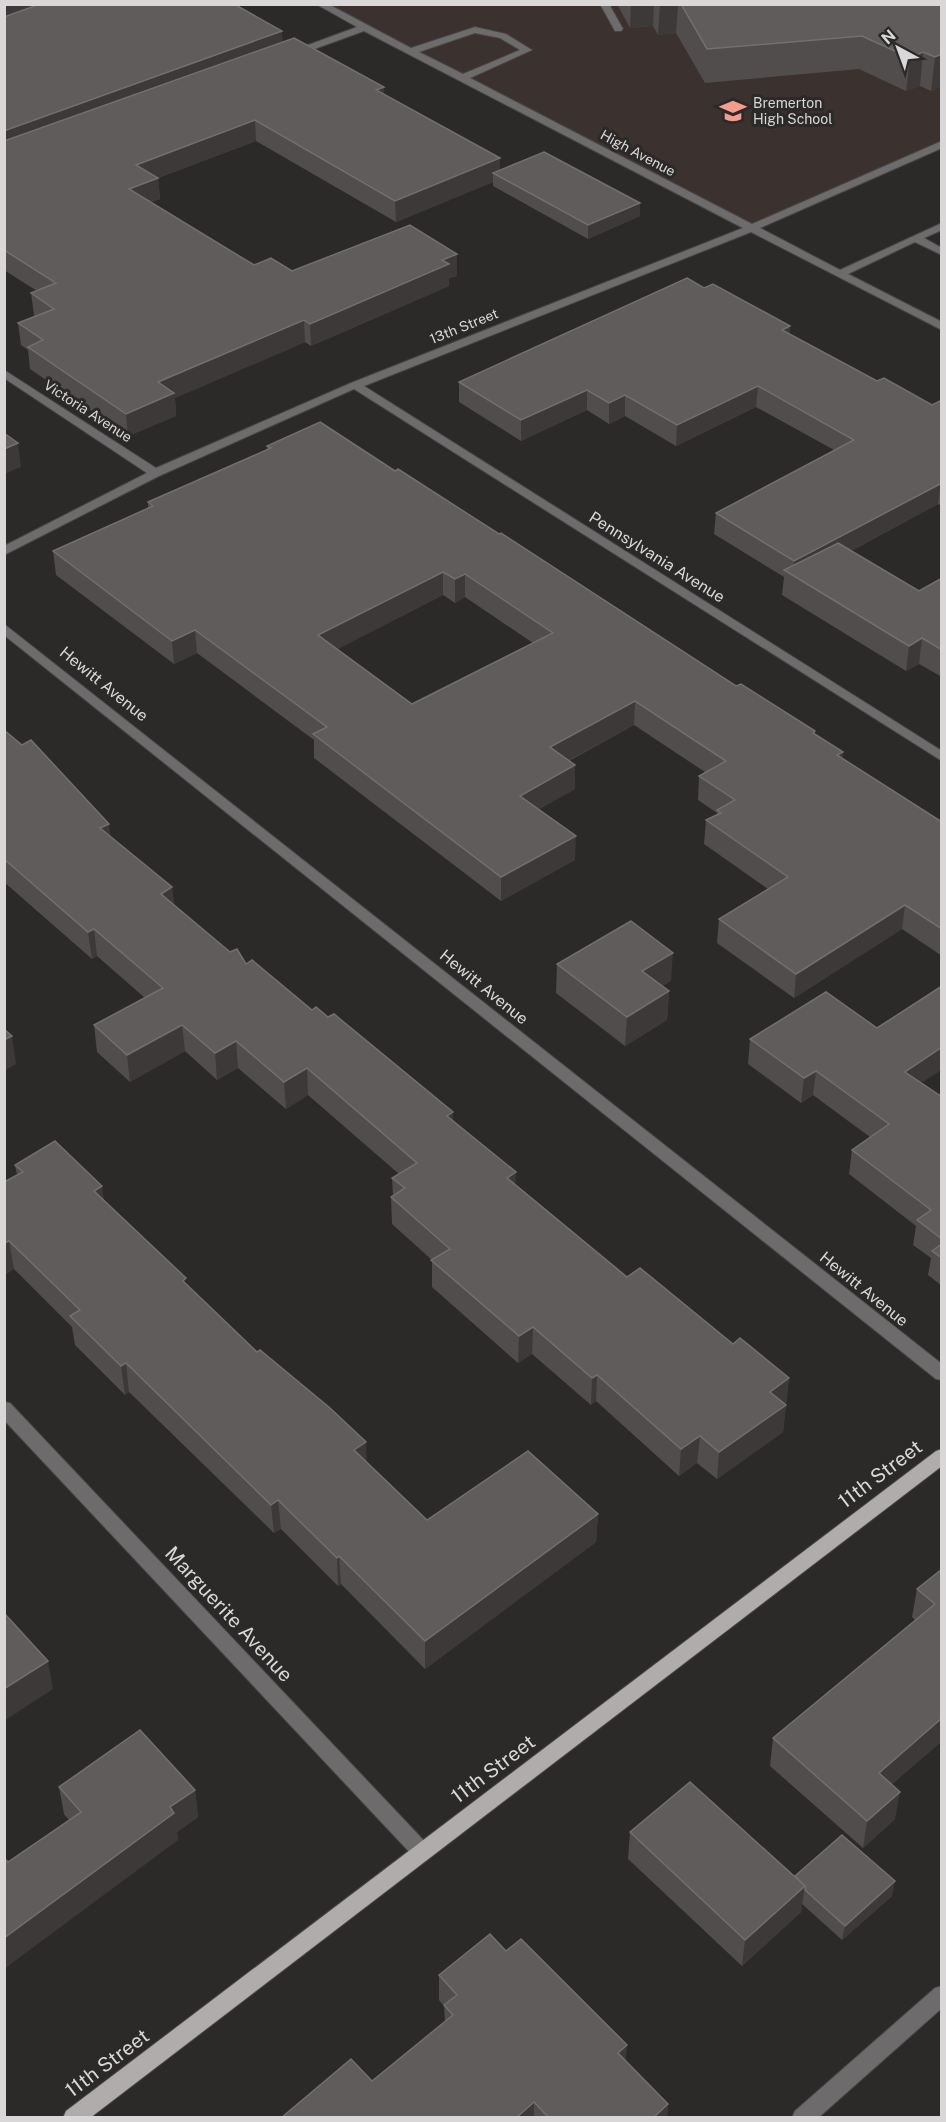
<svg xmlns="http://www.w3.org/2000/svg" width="946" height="2122" viewBox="0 0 946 2122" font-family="'Public Sans',sans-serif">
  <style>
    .built { fill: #3b312f }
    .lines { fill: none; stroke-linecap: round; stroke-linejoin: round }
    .minor-casing { stroke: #484545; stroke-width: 2 }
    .major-casing { stroke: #484545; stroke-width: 2 }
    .minor { fill: #6d6b6b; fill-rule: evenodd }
    .major { fill: #afacab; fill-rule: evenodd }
    .wall { fill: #504d4c; fill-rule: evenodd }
    .shaded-wall { fill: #3c3938 }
    .building { fill: #5f5c5b; stroke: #726f6f; stroke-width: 1.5; fill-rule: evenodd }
    .labels { text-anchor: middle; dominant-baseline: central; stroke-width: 6; stroke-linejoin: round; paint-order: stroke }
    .far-poi-label { font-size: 14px; fill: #d9d7d7; stroke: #2c2929; text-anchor: start }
    .far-street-label { font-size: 14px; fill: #d9d7d7; stroke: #2c2929 }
    .street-label { font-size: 16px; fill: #d9d7d7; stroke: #2c2929 }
    .near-street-label { font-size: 20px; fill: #d9d7d7; stroke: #2c2929 }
  </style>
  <rect width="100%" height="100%" fill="#2c2929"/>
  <polygon class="built" points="320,5 941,5 941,144 749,229"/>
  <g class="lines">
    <g class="minor-casing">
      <g id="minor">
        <path d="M 316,4 L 328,4 L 411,48 L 475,27 L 506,34 L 532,50 L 470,78 L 752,224 L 942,141 L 942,148 L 760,228 L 840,270 L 942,223 L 942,230 L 924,238 L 942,248 L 942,255 L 915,242 L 848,274 L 942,322 L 942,330 L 751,232 L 364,386 L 942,751 L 942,761 L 354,389 L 159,476 L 4,555 L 4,546 L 147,473 L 4,378 L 4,370 L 156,468 L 351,383 L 743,228 L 364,31 L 295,56 L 289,56 L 289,52 L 357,27 ZM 475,33 L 500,38 L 520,50 L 463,74 L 419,52 Z"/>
        <polygon points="600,4 609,4 623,29 621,31 615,31"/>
        <polygon points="4,624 942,1364 942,1380 936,1379 4,635"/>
        <polygon points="4,1402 10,1403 429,1846 432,1852 429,1858 422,1861 415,1858 4,1420"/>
        <polygon points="942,1986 942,2008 818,2118 792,2118 795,2111 935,1988"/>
      </g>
    </g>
    <g class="major-casing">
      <polygon id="major" points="942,1449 942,1466 90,2118 63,2118 66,2111 936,1451"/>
    </g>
    <use href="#minor" class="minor"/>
    <use href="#major" class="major"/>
  </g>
  <g class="wall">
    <polygon points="4,4 282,31 282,42 384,95 500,170 640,203 640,216 588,239 493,186 493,182 396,222 256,141 158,178 160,199 151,202 254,265 292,271 457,254 457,276 449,278 449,286 311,346 305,342 175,398 176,416 128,436 30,369 28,350 21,345 18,323 35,316 34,315 31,293 37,291 4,270"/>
    <polygon points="617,4 942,4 942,86 931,91 920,86 906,91 859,69 705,83 676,33 658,35 653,26 630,28"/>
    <polygon points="704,288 790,326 789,334 877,381 932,405 942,400 942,506 938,504 851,551 919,591 942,578 942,677 919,664 906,671 782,595 784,577 714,534 716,513 834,450 756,407 676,446 625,416 609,424 587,410 521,441 459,402 459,382"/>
    <path d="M 267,446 L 395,471 L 499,534 L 736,686 L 815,731 L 815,734 L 843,752 L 842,758 L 942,822 L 942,956 L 902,929 L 794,998 L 717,943 L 719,919 L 768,889 L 704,844 L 706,820 L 717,815 L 717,813 L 698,800 L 699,776 L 705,772 L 634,725 L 569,761 L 575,789 L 539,809 L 575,860 L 501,901 L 314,758 L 314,740 L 197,653 L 174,664 L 56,575 L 53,551 L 148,509 L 148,502 L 267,450 ZM 443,595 L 455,603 L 465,597 L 533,643 L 412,704 L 337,649 Z"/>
    <polygon points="4,730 111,837 172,887 174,905 230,952 312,1010 328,1017 453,1112 453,1121 516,1185 627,1277 733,1344 789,1378 783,1432 717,1479 697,1463 679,1476 596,1401 591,1405 532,1354 518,1363 432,1287 432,1260 392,1224 391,1197 393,1196 392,1178 399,1174 308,1095 286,1109 238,1068 217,1080 185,1051 130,1082 97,1052 94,1025 145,998 97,956 92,959 4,882"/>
    <polygon points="557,964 671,981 662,986 669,991 667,1020 625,1046 556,993"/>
    <polygon points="942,986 942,1069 921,1083 942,1097 942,1286 928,1275 931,1258 913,1245 916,1226 849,1174 852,1150 870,1137 813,1095 801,1103 748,1064 750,1039 877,1028"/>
    <polygon points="15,1165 104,1201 187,1285 367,1462 427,1520 598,1514 596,1542 425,1669 341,1584 338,1586 281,1529 274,1533 129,1392 125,1395 75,1345 72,1327 14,1269 4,1275 4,1182 17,1175"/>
    <polygon points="942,1569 942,1741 892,1784 895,1819 863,1848 770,1766 773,1738 915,1620 912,1617 917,1589"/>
    <polygon points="59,1787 195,1790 198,1817 177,1832 178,1840 8,1862 69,1820 64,1814"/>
    <polygon points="630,1832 795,1876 892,1896 842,1940 802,1904 801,1912 742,1966 628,1859"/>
    <polygon points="506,1951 626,2061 668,2104 667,2118 281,2118 372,2081 445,2022 444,2006 439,2000 439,1975"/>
  </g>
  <g class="shaded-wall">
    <polygon points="11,4 70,4 4,28 4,7"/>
    <polygon points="631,4 654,4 653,26 630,28"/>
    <polygon points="660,4 678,4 676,33 658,35"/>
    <polygon points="282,31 283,52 4,152 4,131"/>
    <polygon points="923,52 920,86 906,91 910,58"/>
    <polygon points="942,54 942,86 931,91 935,57"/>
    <polygon points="384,87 385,108 376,90"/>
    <polygon points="255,120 256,141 158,178 160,199 131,210 129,189 136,165"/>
    <polygon points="500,158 500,176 493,173 493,182 396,222 395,201"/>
    <polygon points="640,203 640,216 588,239 588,225"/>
    <polygon points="457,254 457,276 449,278 449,286 311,346 310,324 442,260"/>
    <polygon points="304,320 305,342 175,398 176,416 128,436 126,414 158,382"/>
    <polygon points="790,326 788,346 782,330"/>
    <polygon points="758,386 756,407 676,446 677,425"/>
    <polygon points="587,390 587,410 521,441 521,420"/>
    <polygon points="625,395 625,416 609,424 609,403"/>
    <polygon points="18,443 21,467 4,474 4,449"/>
    <polygon points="941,483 938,504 798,579 793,576 794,561"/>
    <polygon points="443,572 443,595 319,659 318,635"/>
    <polygon points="465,574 465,597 455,603 455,579"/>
    <polygon points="195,630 197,653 174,664 172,641"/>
    <polygon points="922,638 919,664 906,671 909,646"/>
    <polygon points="635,701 634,725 549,771 550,747"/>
    <polygon points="843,752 840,776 837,755"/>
    <polygon points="575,765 575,789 520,820 520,796"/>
    <polygon points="109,824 112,851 100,828"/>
    <polygon points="576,836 575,860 501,901 501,877"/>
    <polygon points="172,887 175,914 161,894"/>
    <polygon points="905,905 902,929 794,998 796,974"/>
    <polygon points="94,929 97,956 92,959 88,932"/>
    <polygon points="673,953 671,981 640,1000 642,971"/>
    <polygon points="669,991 667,1020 625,1046 627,1017"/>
    <polygon points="182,1025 185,1051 130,1082 127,1055"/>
    <polygon points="12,1036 16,1064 4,1071 4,1040"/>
    <polygon points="236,1041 238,1068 217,1080 215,1053"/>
    <polygon points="942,1047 942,1069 902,1096 905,1072"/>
    <polygon points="307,1068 308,1095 286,1109 284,1082"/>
    <polygon points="816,1071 813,1095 801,1103 804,1078"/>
    <polygon points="453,1112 453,1139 447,1116"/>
    <polygon points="516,1172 515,1199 507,1178"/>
    <polygon points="102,1186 106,1215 94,1191"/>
    <polygon points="9,1241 14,1269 4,1275 4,1243"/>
    <polygon points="533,1327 532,1354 518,1363 519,1336"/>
    <polygon points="126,1363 129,1392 125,1395 121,1366"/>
    <polygon points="597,1375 596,1401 591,1405 592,1378"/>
    <polygon points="789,1378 783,1432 717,1479 719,1452 770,1392"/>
    <polygon points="700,1436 697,1463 679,1476 681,1449"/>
    <polygon points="366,1442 367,1470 354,1450"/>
    <polygon points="278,1500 281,1529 274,1533 271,1505"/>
    <polygon points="598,1514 596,1542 425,1669 425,1641"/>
    <polygon points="339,1556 341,1584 338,1586 337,1558"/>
    <polygon points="48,1661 53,1689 4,1721 4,1689"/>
    <polygon points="942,1718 942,1741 874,1800 879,1773"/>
    <polygon points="195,1790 198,1817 177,1832 178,1840 4,1969 4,1938 170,1807"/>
    <polygon points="900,1792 895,1819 863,1848 867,1821"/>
    <polygon points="895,1881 892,1896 842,1940 845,1926"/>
    <polygon points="805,1886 801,1912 742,1966 745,1940"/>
    <polygon points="627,2045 625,2070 618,2053"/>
    <polygon points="534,2102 534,2118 516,2118"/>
    <polygon points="668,2104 667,2118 653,2118"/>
  </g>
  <g class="building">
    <polygon points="40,4 234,4 282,31 4,131 4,17"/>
    <polygon points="681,4 942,4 942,54 935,57 923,52 910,58 862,36 707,49"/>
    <polygon points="294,38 384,87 376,90 500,158 395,201 255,120 136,165 158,178 129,189 254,265 271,258 292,271 410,225 457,254 442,260 449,264 310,324 304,320 158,382 174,393 126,414 28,347 43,340 18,323 54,309 31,293 56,283 4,250 4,141"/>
    <polygon points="544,152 640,203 588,225 493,173"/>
    <polygon points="687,278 704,288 713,284 790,326 782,330 877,381 884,378 932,405 942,400 942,483 794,561 716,513 854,440 758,386 677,425 625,395 609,403 587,390 521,420 459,382"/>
    <path d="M 320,422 L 395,471 L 398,469 L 499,534 L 501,533 L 736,686 L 741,684 L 815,731 L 813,733 L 843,752 L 837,755 L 942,822 L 942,929 L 905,905 L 796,974 L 719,919 L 788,877 L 706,820 L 721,813 L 717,810 L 735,800 L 699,776 L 726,761 L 635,701 L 550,747 L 575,765 L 520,796 L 576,836 L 501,877 L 313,734 L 327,727 L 195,630 L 172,641 L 53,551 L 153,506 L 148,502 L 271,448 L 267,446 ZM 443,572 L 455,579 L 465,574 L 553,633 L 412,704 L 318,635 Z"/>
    <polygon points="4,433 18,443 4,449"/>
    <polygon points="838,543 919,591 942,578 942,650 922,638 909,646 784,570"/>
    <polygon points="4,730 22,745 31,740 109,824 100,828 172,887 161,894 230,952 237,949 246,964 252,960 312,1010 316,1007 328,1017 334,1014 453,1112 447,1116 516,1172 507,1178 627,1277 640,1268 733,1344 740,1338 789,1378 770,1392 786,1405 719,1452 700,1436 681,1449 597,1375 592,1378 533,1327 519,1336 431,1260 450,1249 391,1197 405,1188 392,1178 417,1163 307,1068 284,1082 236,1041 215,1053 182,1025 127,1055 94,1025 163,988 94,929 88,932 4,859"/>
    <polygon points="631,921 673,953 642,971 669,991 627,1017 557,964"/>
    <polygon points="942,986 942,1047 905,1072 942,1097 942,1239 917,1220 931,1210 852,1150 889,1124 816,1071 804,1078 750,1039 826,992 877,1028"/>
    <polygon points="4,1029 12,1036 4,1040"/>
    <polygon points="55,1141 102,1186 94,1191 186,1278 183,1281 257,1352 260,1350 330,1408 366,1442 354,1450 427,1520 528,1451 598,1514 425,1641 339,1556 337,1558 278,1500 271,1505 126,1363 121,1366 70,1316 80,1310 9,1241 4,1243 4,1182 23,1172 15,1165"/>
    <polygon points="942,1244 942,1258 932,1251"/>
    <polygon points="942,1569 942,1718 879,1773 900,1792 867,1821 773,1738 935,1604 917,1589"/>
    <polygon points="4,1613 48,1661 4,1689"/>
    <polygon points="140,1730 195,1790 170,1807 174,1813 4,1938 4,1858 8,1862 81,1812 59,1787"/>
    <polygon points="690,1782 805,1886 745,1940 630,1832"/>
    <polygon points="842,1835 895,1881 845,1926 805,1890 805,1886 795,1876"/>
    <polygon points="490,1934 506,1951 521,1939 627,2045 618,2053 668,2104 653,2118 549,2118 534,2102 516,2118 281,2118 351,2059 372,2081 453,2015 444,2005 457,1995 439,1975"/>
  </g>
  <defs>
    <g id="school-bare" transform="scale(2.07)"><path d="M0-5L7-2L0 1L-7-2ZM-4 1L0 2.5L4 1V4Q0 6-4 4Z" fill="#f59c91" stroke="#2c2929" stroke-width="2.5" paint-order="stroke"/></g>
  </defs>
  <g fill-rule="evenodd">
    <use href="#school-bare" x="733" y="111"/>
  </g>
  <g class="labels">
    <g class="far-poi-label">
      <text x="753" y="103">Bremerton<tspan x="753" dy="16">High School</tspan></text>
    </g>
    <g class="far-street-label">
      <text transform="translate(638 153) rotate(28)">High Avenue</text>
      <text transform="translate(464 326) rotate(-22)">13th Street</text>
      <text transform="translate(88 411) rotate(33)">Victoria Avenue</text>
    </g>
    <g class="street-label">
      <text transform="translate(657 557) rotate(32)">Pennsylvania Avenue</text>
      <text transform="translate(104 684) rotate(39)">Hewitt Avenue</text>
      <text transform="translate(484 987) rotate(39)">Hewitt Avenue</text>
      <text transform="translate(864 1289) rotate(39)">Hewitt Avenue</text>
    </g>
    <g class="near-street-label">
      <text transform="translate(880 1474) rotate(-37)">11th Street</text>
      <text transform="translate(229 1614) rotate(47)">Marguerite Avenue</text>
      <text transform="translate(493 1769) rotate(-37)">11th Street</text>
      <text transform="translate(107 2063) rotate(-37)">11th Street</text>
    </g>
  </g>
  <rect width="946" height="2122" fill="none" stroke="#d9d7d7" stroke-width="12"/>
  <g transform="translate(898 48) rotate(319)" stroke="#2c2929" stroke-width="4.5" paint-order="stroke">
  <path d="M0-4.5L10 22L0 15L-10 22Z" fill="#d9d7d7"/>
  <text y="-9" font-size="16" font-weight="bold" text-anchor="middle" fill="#d9d7d7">N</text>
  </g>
</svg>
